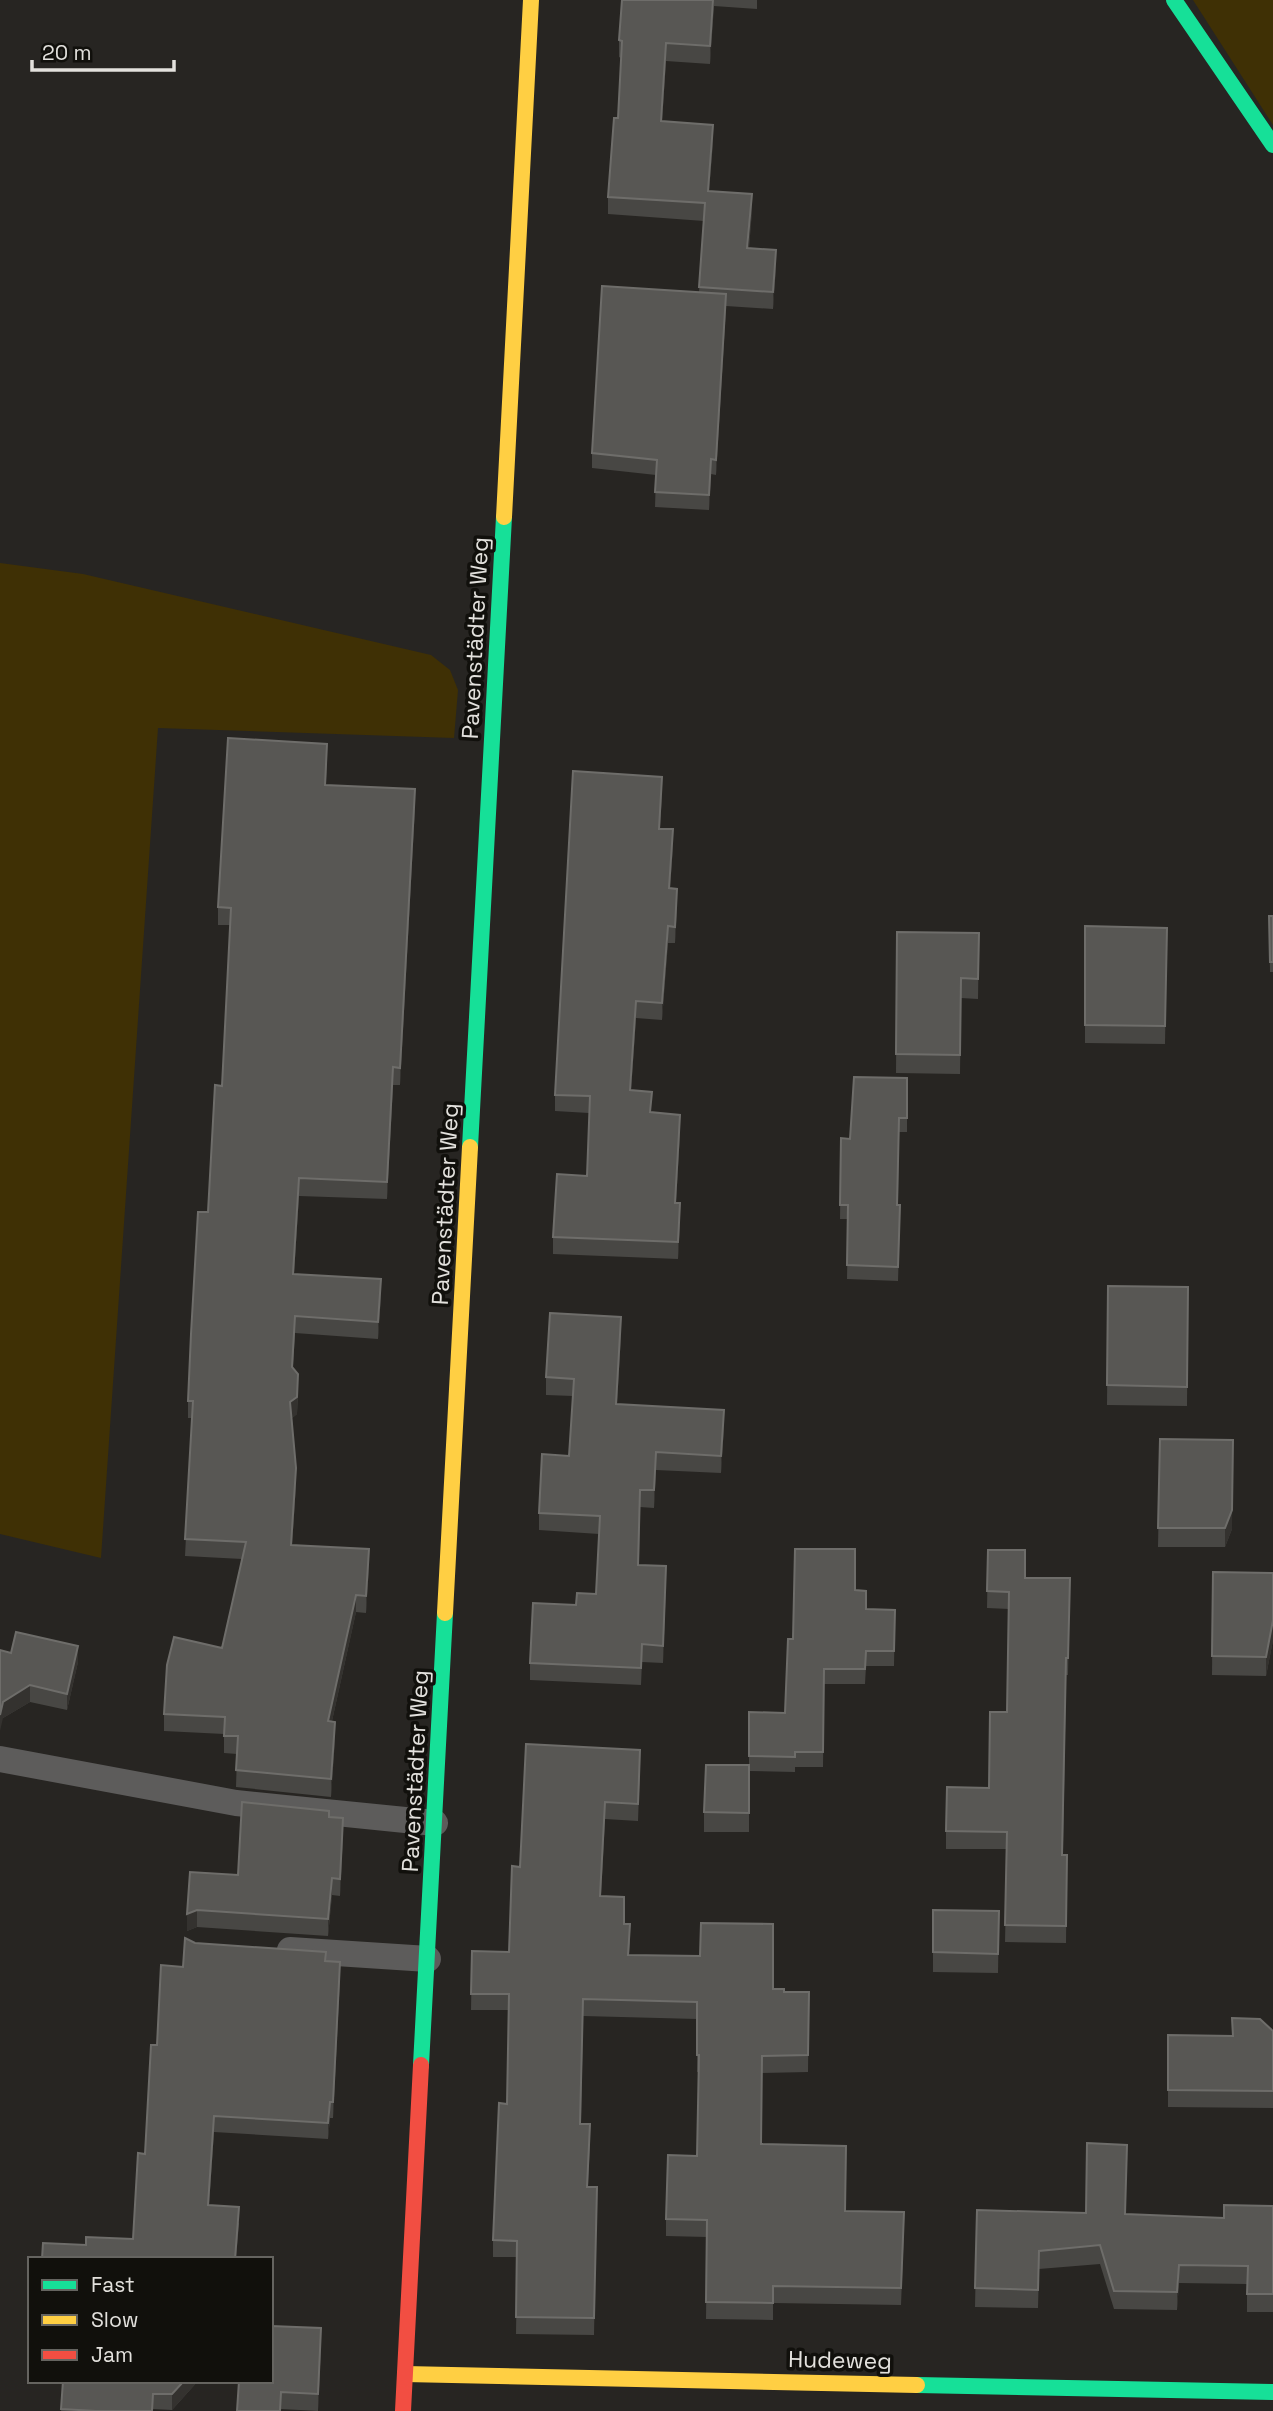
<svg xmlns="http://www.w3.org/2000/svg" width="1273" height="2411" viewBox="0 0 1273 2411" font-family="'Space Grotesk',sans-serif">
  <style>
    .green { fill: #3f3005 }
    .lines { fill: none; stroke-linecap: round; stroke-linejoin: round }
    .lane { stroke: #5d5c5b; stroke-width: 26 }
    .fast { stroke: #16e098; stroke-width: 16 }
    .slow { stroke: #ffcf43; stroke-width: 16 }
    .jam { stroke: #f24e42; stroke-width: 16 }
    .wall { fill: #484744 }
    .shaded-wall { fill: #34322f }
    .building { fill: #585754; stroke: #6e6d6a; stroke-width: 2 }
    .labels { text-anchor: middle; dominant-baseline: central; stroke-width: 7; stroke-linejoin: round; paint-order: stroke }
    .street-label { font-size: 23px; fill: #e3e1dd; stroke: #11100c }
  </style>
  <rect width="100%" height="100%" fill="#272522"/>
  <g class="green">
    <polygon points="1193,0 1273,0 1273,125"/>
    <polygon points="0,563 83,574 431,655 450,670 458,690 454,738 158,728 101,1558 0,1534"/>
  </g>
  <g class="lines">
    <g class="lane">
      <polyline points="0,1759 236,1803 435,1823"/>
      <polyline points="290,1950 428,1959"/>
    </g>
    <g class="fast">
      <polyline points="1174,0 1273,145"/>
      <polyline points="470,1147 504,517"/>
      <polyline points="421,2065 445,1613"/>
      <polyline points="917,2385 1273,2392"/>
    </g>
    <g class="slow">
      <polyline points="504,517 531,0"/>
      <polyline points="445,1613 470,1147"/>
      <polyline points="405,2374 917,2385"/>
    </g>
    <polyline class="jam" points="403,2411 421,2065"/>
  </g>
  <g class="wall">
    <polygon points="622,0 757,0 757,9 714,6 710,64 666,61 662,122 713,142 709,191 752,211 749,248 776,267 773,309 726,306 716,475 711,474 709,510 655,507 656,475 592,468 592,453 699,292 704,221 608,214 608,197 618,118 621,58 619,57 619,40"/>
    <polygon points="327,761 326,785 415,807 400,1085 393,1085 387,1199 299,1196 294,1274 381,1296 378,1339 295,1333 293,1368 298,1392 297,1414 292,1418 296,1485 292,1545 369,1566 366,1613 356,1612 332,1721 335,1739 331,1797 236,1787 237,1754 224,1753 224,1734 164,1731 164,1714 222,1648 242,1559 185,1556 192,1418 188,1418 188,1401 222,1086 230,925 218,925 218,907"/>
    <polygon points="662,793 660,829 673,846 670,888 677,906 675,943 668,943 662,1020 636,1018 631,1091 651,1112 680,1132 676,1203 680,1220 678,1259 553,1254 553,1237 587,1176 589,1113 555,1111 555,1095"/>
    <polygon points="1269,916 1273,916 1273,972 1270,972"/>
    <polygon points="1085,926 1167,928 1165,1044 1085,1043"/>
    <polygon points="897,932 979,933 978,999 961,998 960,1074 896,1073"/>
    <polygon points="907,1078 907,1132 899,1132 898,1205 900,1219 898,1281 847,1279 848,1219 840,1219 841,1138 850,1139"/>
    <polygon points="1108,1286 1188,1287 1187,1406 1107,1405"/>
    <polygon points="621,1335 617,1404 724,1427 721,1473 656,1470 654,1508 640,1507 639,1565 666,1584 663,1663 642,1662 641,1685 530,1680 530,1663 576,1605 596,1594 599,1534 539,1530 539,1513 569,1456 573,1396 546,1395 546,1377"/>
    <polygon points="1160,1439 1232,1529 1225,1547 1158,1547"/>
    <polygon points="988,1550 1025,1578 1070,1578 1068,1675 1066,1675 1063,1855 1067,1855 1066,1943 1005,1942 1007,1849 946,1849 946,1831 989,1788 1007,1712 1009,1609 987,1608"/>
    <polygon points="1213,1572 1273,1573 1273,1640 1266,1676 1212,1675"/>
    <polygon points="855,1590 866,1609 895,1610 894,1666 866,1666 865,1684 824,1684 823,1767 795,1767 795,1772 749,1771 749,1832 704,1832 704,1812 749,1765 749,1712 785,1713 793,1639"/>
    <polygon points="11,1653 78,1662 67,1710 30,1702 3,1718"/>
    <polygon points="640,1767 638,1821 605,1819 601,1896 624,1924 630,1941 629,1955 784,1992 809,1992 808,2072 762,2073 761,2144 845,2211 904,2229 901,2305 773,2303 773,2320 706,2319 707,2237 666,2236 666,2219 697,2156 699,2072 697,2072 697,2019 583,2016 581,2124 590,2141 588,2187 597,2187 594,2335 516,2334 517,2257 493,2257 493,2240 507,2104 509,2010 471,2010 472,1951 509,1952 520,1867"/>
    <polygon points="329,1817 343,1835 340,1896 332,1895 328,1936 197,1927 187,1931 187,1914 238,1875"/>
    <polygon points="933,1910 999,1911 998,1973 933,1972"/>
    <polygon points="195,1943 326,1961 340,1978 333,2118 330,2118 328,2139 214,2132 209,2205 239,2223 236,2259 86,2245 133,2239 145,2154 157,2045 183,1967"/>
    <polygon points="1232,2018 1273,2031 1273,2108 1168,2107 1168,2035 1232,2036"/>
    <polygon points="1273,2206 1273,2312 1247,2312 1247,2284 1179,2283 1177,2310 1114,2309 1100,2264 1039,2269 1038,2308 975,2307 977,2210 1224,2218"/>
    <polygon points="321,2345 318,2411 281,2409 281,2411 237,2411"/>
    <polygon points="63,2381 198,2381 172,2410 153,2409 153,2411 61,2411"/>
  </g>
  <g class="shaded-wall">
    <polygon points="713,0 714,0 710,64 710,46"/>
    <polygon points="666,43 666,61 661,139 661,121"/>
    <polygon points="713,125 713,142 708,208 708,191"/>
    <polygon points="752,194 752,211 747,265 747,248"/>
    <polygon points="776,250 776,267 773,309 773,292"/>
    <polygon points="726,294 726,309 716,475 716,460"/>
    <polygon points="711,459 711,474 709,510 709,495"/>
    <polygon points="662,777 662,793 659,845 659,829"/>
    <polygon points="415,789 415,807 400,1085 400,1068"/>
    <polygon points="673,829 673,846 669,905 669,888"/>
    <polygon points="677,889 677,906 675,943 675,927"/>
    <polygon points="668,926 668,943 662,1020 662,1003"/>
    <polygon points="636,1001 636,1018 630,1107 630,1090"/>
    <polygon points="393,1067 393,1085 387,1199 387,1182"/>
    <polygon points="680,1115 680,1132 675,1220 675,1203"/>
    <polygon points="299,1178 299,1196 293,1291 293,1274"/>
    <polygon points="680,1203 680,1220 678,1259 678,1242"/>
    <polygon points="381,1279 381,1296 378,1339 378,1322"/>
    <polygon points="621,1317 621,1335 616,1421 616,1404"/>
    <polygon points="298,1374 297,1414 290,1420 290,1402"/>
    <polygon points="724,1410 724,1427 721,1473 721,1456"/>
    <polygon points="1233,1440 1232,1529 1225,1547 1225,1528"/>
    <polygon points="656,1452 656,1470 654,1508 654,1490"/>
    <polygon points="296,1468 296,1485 291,1562 291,1545"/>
    <polygon points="369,1549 369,1566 366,1613 366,1596"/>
    <polygon points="666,1566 666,1584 663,1663 663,1646"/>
    <polygon points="356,1595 356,1612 328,1739 328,1721"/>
    <polygon points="1273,1620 1273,1640 1266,1676 1266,1657"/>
    <polygon points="78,1646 78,1662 67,1710 67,1694"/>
    <polygon points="30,1685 30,1702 3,1718 0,1731 0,1715 3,1702"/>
    <polygon points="335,1722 335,1739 331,1797 331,1779"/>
    <polygon points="605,1802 605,1819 600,1913 600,1896"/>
    <polygon points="343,1818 343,1835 340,1896 340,1879"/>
    <polygon points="332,1878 332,1895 328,1936 328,1919"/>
    <polygon points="197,1910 197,1927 187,1931 187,1914"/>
    <polygon points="340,1962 340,1978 333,2118 333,2102"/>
    <polygon points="330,2102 330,2118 328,2139 328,2123"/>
    <polygon points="214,2116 214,2132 208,2221 208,2205"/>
    <polygon points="239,2207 236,2259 235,2259"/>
    <polygon points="1179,2265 1179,2283 1177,2310 1177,2292"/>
    <polygon points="321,2328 321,2345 318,2411 318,2394"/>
    <polygon points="184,2381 198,2381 172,2410 172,2394"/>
  </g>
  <g class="building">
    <polygon points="622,0 713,0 710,46 666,43 661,121 713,125 708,191 752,194 747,248 776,250 773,292 699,287 705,203 608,197 614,118 618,118 622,41 619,40"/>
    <polygon points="602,286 726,294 716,460 711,459 709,495 655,492 657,460 592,453"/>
    <polygon points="228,738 327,744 325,785 415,789 400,1068 393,1067 387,1182 299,1178 293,1274 381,1279 378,1322 295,1316 292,1367 298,1374 297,1397 290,1402 296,1468 291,1545 369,1549 366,1596 356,1595 328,1721 335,1722 331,1779 236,1770 238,1736 224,1736 225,1717 164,1714 167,1665 174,1637 222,1648 246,1542 185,1539 193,1401 188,1401 191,1334 198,1212 208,1212 215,1085 222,1086 231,908 218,907"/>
    <polygon points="573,771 662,777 659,829 673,829 669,888 677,889 675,927 668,926 662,1003 636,1001 630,1090 652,1092 650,1112 680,1115 675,1203 680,1203 678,1242 553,1237 557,1174 587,1176 590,1096 555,1095"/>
    <polygon points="1269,916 1273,916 1273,962 1270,962"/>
    <polygon points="1085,926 1167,928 1165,1026 1085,1025"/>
    <polygon points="897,932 979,933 978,979 961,978 960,1055 896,1054"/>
    <polygon points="854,1077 907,1078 907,1118 899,1118 897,1205 900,1205 898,1267 847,1265 848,1205 840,1205 841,1138 850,1139"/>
    <polygon points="1108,1286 1188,1287 1187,1387 1107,1385"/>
    <polygon points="550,1313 621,1317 616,1404 724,1410 721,1456 656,1452 654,1490 640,1490 638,1565 666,1566 663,1646 642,1644 641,1668 530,1663 533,1603 576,1605 577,1593 596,1594 600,1516 539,1513 542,1454 569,1456 574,1379 546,1377"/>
    <polygon points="1160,1439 1233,1440 1232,1510 1225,1528 1158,1528"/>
    <polygon points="795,1549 855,1549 855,1590 866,1591 866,1609 895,1610 894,1651 866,1651 865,1669 824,1669 823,1752 795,1752 795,1757 749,1756 749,1712 785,1713 788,1639 793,1639"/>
    <polygon points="988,1550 1025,1550 1025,1578 1070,1578 1068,1658 1066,1658 1062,1855 1067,1855 1066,1926 1005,1925 1007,1832 946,1831 947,1787 989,1788 990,1712 1007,1712 1009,1592 987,1591"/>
    <polygon points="1213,1572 1273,1573 1273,1620 1266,1657 1212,1656"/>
    <polygon points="16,1632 78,1646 67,1694 30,1685 3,1702 0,1715 0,1650 11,1653"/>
    <polygon points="526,1744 640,1750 638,1804 605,1802 600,1896 624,1897 624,1924 630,1924 628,1955 700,1956 701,1923 773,1924 773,1989 784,1989 784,1992 809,1992 808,2055 762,2056 761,2144 846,2146 845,2211 904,2212 901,2288 773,2286 773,2303 706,2302 707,2220 666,2219 668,2155 697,2156 699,2055 697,2055 697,2002 583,1999 580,2124 590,2124 587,2187 597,2187 594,2318 516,2317 517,2241 493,2240 499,2103 507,2104 509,1994 471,1994 472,1951 509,1952 512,1866 520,1867"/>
    <polygon points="706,1765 749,1765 749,1813 704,1812"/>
    <polygon points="242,1802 329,1811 329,1817 343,1818 340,1879 332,1878 328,1919 197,1910 187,1914 190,1872 238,1875"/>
    <polygon points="933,1910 999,1911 998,1954 933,1952"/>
    <polygon points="185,1938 195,1943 326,1952 325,1961 340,1962 333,2102 330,2102 328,2123 214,2116 208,2205 239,2207 235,2259 42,2259 43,2243 86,2245 86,2237 133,2239 138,2153 145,2154 151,2045 157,2045 161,1965 183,1967"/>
    <polygon points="1232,2018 1260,2019 1273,2031 1273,2091 1168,2090 1168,2035 1233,2036"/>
    <polygon points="1087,2143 1127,2145 1125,2214 1224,2218 1224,2205 1273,2206 1273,2294 1247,2294 1248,2266 1179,2265 1177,2292 1114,2291 1100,2245 1039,2251 1038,2290 975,2288 977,2210 1086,2213"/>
    <polygon points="271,2326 321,2328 318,2394 281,2392 280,2411 237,2411 239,2381 271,2381"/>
    <polygon points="63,2381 184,2381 172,2394 153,2394 152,2411 96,2411 61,2409"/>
  </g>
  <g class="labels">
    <g class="street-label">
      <text transform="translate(475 638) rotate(-87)">Pavenstädter Weg</text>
      <text transform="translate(445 1204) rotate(-87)">Pavenstädter Weg</text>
      <text transform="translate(415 1771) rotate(-87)">Pavenstädter Weg</text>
      <text transform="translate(840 2360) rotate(1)">Hudeweg</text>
    </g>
  </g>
  <rect x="28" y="2257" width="245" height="126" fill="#11100c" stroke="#656460" stroke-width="2"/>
  <rect x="42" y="2280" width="35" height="10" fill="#16e098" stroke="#656460" stroke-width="2"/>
  <text x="91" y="2292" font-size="21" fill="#e3e1dd">Fast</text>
  <rect x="42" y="2315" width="35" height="10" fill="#ffcf43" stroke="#656460" stroke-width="2"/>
  <text x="91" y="2327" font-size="21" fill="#e3e1dd">Slow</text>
  <rect x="42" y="2350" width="35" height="10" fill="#f24e42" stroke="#656460" stroke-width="2"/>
  <text x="91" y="2362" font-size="21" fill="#e3e1dd">Jam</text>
  <path d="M32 60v10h142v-10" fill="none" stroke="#e3e1dd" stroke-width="3.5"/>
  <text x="42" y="60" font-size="21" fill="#e3e1dd" stroke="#11100c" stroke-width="5" paint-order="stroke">20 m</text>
</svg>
